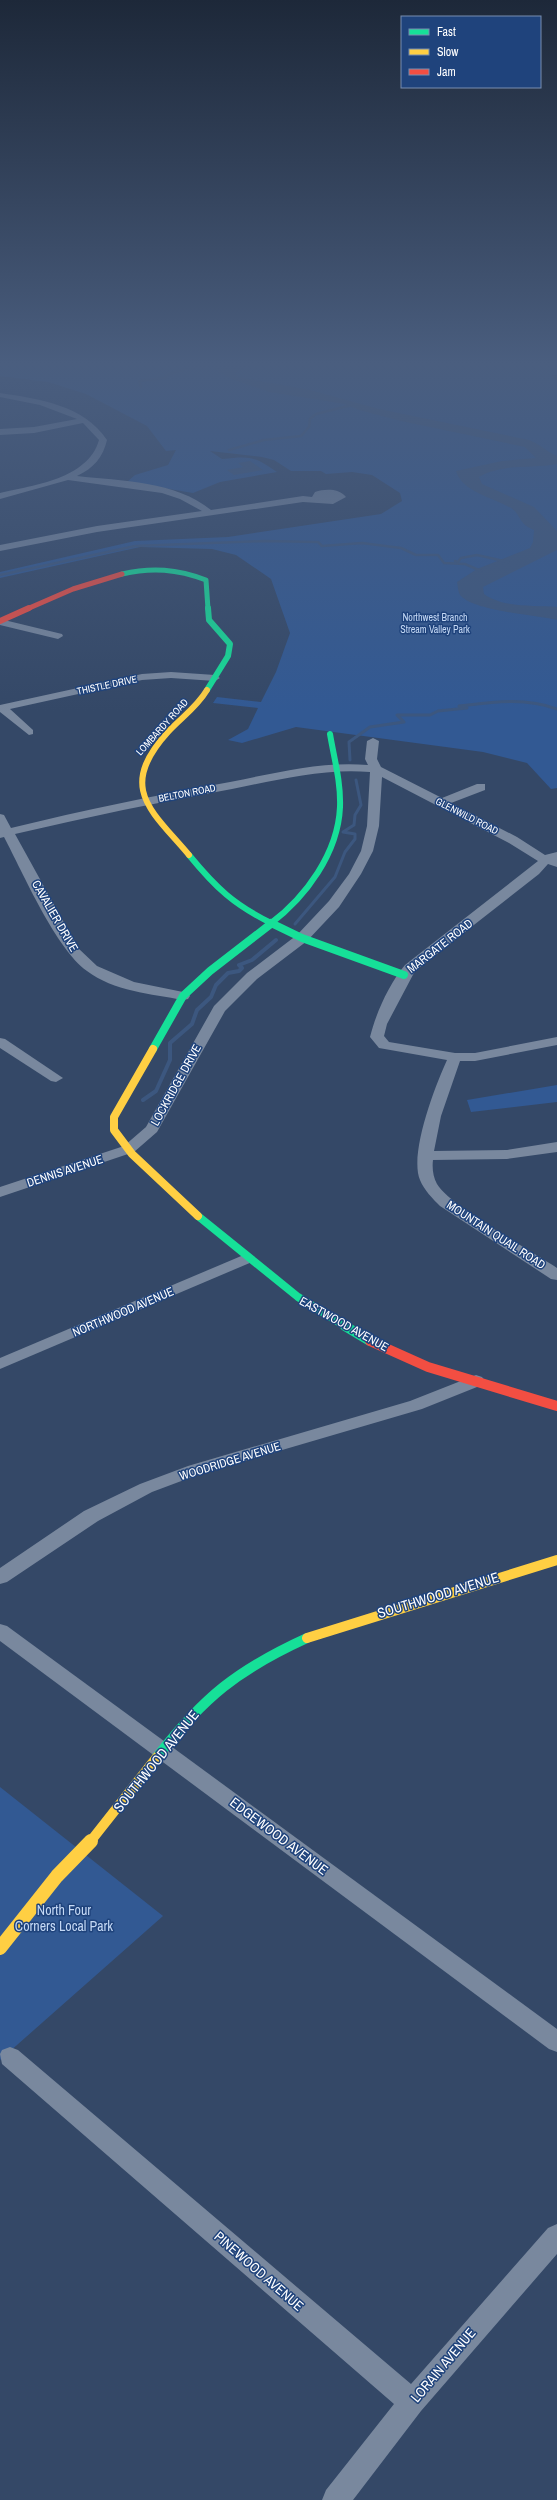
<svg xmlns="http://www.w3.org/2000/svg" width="557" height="2500" viewBox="0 0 557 2500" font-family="'Archivo Narrow',sans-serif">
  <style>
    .green { fill: #325993 }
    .water { fill: #3c577f }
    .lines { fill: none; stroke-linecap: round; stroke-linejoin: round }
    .stream-far2 { stroke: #3c577f; stroke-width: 2.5 }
    .stream-far1 { stroke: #3c577f; stroke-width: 3 }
    .stream { stroke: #3c577f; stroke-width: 4 }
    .street { fill: #79889e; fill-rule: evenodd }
    .fast-far3 { stroke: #16e098; stroke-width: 5 }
    .fast-far2 { stroke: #16e098; stroke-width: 6 }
    .fast-far1 { stroke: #16e098; stroke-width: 8 }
    .fast { stroke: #16e098; stroke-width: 10 }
    .slow-far3 { stroke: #ffcf43; stroke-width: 6 }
    .slow-far2 { stroke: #ffcf43; stroke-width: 8 }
    .slow-far1 { stroke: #ffcf43; stroke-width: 10 }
    .slow { stroke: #ffcf43; stroke-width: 14 }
    .jam-far2 { stroke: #f24e42; stroke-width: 5 }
    .jam-far1 { stroke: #f24e42; stroke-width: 6 }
    .jam { stroke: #f24e42; stroke-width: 10 }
    .labels { text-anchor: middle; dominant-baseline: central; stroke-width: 3; stroke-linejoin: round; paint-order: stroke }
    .far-park-label { font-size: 10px; fill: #c5d9f5; stroke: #1f437c }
    .far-street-label { font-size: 10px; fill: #fff; stroke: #1f437c }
    .street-label { font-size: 12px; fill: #fff; stroke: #1f437c }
    .near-street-label { font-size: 14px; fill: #fff; stroke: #1f437c }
    .near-park-label { font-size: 14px; fill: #c5d9f5; stroke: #1f437c }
  </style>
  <rect width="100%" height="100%" fill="#344867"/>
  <g class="green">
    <path d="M 0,363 L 557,363 L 557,375 L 552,375 L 557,382 L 557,788 L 551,789 L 527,763 L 483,752 L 296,727 L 242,743 L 228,740 L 248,729 L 258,708 L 213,703 L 217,697 L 261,702 L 276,672 L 290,633 L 271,579 L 236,555 L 212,549 L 140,547 L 0,578 L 0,572 L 135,541 L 228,537 L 381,514 L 402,501 L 400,493 L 372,475 L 352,472 L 326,474 L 321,471 L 291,471 L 274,460 L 262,457 L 210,451 L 222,459 C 251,456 253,456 277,472 L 220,482 L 193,493 L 127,482 L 135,475 L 168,465 L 176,450 L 166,451 L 147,426 L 86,394 L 48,382 L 0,376 Z"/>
    <polygon points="557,1085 557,1102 471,1112 467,1100"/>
    <polygon points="0,1787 163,1916 0,2060"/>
  </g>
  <g class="water">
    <path d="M 226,362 L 304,363 C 286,364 247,360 236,373 L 238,377 L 310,390 L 379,409 L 529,440 C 540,444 547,452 557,456 L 557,464 C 531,469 503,463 479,477 L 482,484 L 534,507 L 557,531 L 557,550 L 483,587 L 484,594 C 503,608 534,605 557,607 L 557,620 C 535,615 475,611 461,596 C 458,593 458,587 457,582 L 477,569 L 530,548 L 533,542 L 534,530 C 518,524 521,514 511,508 C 494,498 462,492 456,471 L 502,461 L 536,458 L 525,447 L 401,421 L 359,410 L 345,404 L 269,392 L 231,379 L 211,366 Z"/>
    <polygon points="250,461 263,470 234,475 227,470 243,467 238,463"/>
  </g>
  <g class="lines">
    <g class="stream-far2">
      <polyline points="141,387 139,381 165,378 167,375 189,368 210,365"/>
      <polyline points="229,450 264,440 301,436 309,427 310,419 316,414 352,405"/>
      <polyline points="455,561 458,562 461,558 477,555 508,562"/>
      <polyline points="0,575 135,546 264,541 318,542 322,546 362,543 401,548 416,555 438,555 444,563 465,564 481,571"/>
    </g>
    <g class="stream-far1">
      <path d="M 350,760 L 349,742 L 370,727 L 404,722 L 397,715 L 430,715 L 438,711 L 467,708 L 459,706 C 493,702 525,697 557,709"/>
      <polyline points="295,924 335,877 345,852 355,839 355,834 343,832 354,825 355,815 361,805 356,780"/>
    </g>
    <polyline class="stream" points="143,1100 156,1091 170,1060 170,1043 192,1024 197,1010 211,997 216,985 228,973 239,971 242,968 239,965 252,960 276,940"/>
    <g class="street">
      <path d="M 0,393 C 39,399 84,405 107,440 C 103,457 94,468 77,476 C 121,481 176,481 211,510 L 303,496 L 312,497 L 315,492 C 325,489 338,488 346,497 L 333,504 L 303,502 L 97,532 L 0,551 L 0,545 L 97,526 L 202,511 L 180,499 L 162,493 L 68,480 L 0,499 L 0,493 C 34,485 88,479 99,440 L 83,423 L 34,433 L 0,435 L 0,429 L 34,427 L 77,419 L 40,405 L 0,397 Z"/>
      <polygon points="0,619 62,634 63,636 58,639 0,625"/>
      <polygon points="171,672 215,675 220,678 215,681 171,678 142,680 10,709 33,730 33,734 29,735 0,712 0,705 142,674"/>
      <path d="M 373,738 L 379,741 L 377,759 L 381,767 L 442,798 L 477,784 L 485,784 L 485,790 L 451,803 L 517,837 L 545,855 L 557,852 L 557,867 L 548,864 L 539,874 L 415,971 L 387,1024 L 384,1036 L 389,1042 L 455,1053 L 475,1053 L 557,1037 L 557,1045 L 475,1061 L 460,1061 L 441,1116 L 434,1151 L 507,1150 L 557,1142 L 557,1152 L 507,1159 L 433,1160 C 432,1168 433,1177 437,1184 C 451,1207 530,1250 557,1268 L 557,1280 L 551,1279 L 440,1206 C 433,1199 424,1190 420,1180 C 409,1154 435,1086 447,1060 L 379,1048 L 370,1037 C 376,1013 389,984 405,965 L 538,861 L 509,843 L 382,777 L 379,826 L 373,851 L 361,874 L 339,907 L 307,941 L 257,979 L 225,1011 L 157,1132 L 134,1152 L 0,1197 L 0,1187 L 124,1146 L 146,1127 L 214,1006 L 247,973 L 297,935 L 329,901 L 349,874 L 361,851 L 367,826 L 370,772 C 323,768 278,780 232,789 C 159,802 87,817 15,834 L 78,948 L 97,966 L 134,982 L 188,993 L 190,996 L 188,999 L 183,1000 C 152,994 113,991 87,971 C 56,949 23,873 4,837 L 0,838 L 0,814 L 4,815 L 11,828 C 84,810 157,795 230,782 C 276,773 321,761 368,765 L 365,759 L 367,741 Z"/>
      <polygon points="0,1038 5,1039 63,1078 56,1082 51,1081 0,1048"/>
      <polygon points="246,1254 252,1256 254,1259 252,1262 0,1369 0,1358"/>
      <polygon points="476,1375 482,1377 485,1381 482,1385 422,1409 200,1474 152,1492 98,1521 7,1582 0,1584 0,1568 84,1511 140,1484 188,1466 410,1401"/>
      <polygon points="0,1624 7,1626 557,2029 557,2052 549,2049 0,1641"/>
      <polygon points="10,2047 18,2050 411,2384 548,2228 557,2224 557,2254 421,2411 353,2500 322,2500 326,2490 394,2404 2,2064 0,2054 2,2050"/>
    </g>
    <path class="fast-far3" d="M 122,574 C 152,567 177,569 206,580 L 208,609"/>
    <g class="fast-far2">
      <polyline points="207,690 228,656 230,644 209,620 208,608"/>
      <path d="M 189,855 C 216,888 234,905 273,924"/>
      <path d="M 270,924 C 306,897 338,853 340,807 C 341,782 334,758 330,734"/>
    </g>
    <g class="fast-far1">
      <polyline points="271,923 302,938 404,975"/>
      <polyline points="153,1049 183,996 210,971 272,923"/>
      <polyline points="198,1216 298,1297 347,1327"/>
    </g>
    <g class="fast">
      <polyline points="345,1326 370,1341"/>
      <path d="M 157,1757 C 204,1697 237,1670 307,1638"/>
    </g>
    <path class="slow-far3" d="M 189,855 C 151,810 117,788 168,732 C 181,718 197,707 207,690"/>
    <polyline class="slow-far2" points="153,1049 114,1117 114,1130 132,1154 198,1216"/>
    <g class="slow-far1">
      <polyline points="307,1638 557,1560"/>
      <polyline points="90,1842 157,1757"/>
    </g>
    <polyline class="slow" points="0,1948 57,1876 91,1841"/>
    <polyline class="jam-far2" points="27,609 73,589 122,574"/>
    <polyline class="jam-far1" points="0,621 29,608"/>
    <polyline class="jam" points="370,1341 428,1367 557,1406"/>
  </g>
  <linearGradient id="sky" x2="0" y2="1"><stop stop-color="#1d2839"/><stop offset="0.51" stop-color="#4a5e7f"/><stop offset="1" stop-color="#4a5e7f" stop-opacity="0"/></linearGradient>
  <rect width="557" height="712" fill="url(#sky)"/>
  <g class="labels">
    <g class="far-park-label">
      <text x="435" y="617">Northwest Branch<tspan x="435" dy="12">Stream Valley Park</tspan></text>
    </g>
    <g class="far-street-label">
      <text transform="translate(107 685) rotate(-12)">THISTLE DRIVE</text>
      <text transform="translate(162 727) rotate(-48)">LOMBARDY ROAD</text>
      <text transform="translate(187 793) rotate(-11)">BELTON ROAD</text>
      <text transform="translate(467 816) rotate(27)">GLENWILD ROAD</text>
    </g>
    <g class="street-label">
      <text transform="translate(55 916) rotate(60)">CAVALIER DRIVE</text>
      <text transform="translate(440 946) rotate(-38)">MARGATE ROAD</text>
      <text transform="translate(176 1085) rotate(-61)">LOCKRIDGE DRIVE</text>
      <text transform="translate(65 1171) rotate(-18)">DENNIS AVENUE</text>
      <text transform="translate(496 1235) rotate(33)">MOUNTAIN QUAIL ROAD</text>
      <text transform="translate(123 1312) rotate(-23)">NORTHWOOD AVENUE</text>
      <text transform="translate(344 1324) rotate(29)">EASTWOOD AVENUE</text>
      <text transform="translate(230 1461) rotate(-17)">WOODRIDGE AVENUE</text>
    </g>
    <g class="near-street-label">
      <text transform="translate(438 1595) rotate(-17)">SOUTHWOOD AVENUE</text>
      <text transform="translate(156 1761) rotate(-51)">SOUTHWOOD AVENUE</text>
      <text transform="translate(279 1836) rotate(37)">EDGEWOOD AVENUE</text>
      <text transform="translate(259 2271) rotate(41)">PINEWOOD AVENUE</text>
      <text transform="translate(443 2365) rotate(-50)">LORAIN AVENUE</text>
    </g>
    <g class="near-park-label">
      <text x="64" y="1910">North Four<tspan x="64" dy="16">Corners Local Park</tspan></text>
    </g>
  </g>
  <rect x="401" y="16" width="140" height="72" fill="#1f437c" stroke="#798eb0"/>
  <rect x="409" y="29" width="20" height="6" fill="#16e098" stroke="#798eb0"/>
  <text x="437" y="36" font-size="12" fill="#ffffff">Fast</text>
  <rect x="409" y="49" width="20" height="6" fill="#ffcf43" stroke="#798eb0"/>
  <text x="437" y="56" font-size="12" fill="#ffffff">Slow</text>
  <rect x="409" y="69" width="20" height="6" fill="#f24e42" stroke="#798eb0"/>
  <text x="437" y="76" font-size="12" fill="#ffffff">Jam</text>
</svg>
